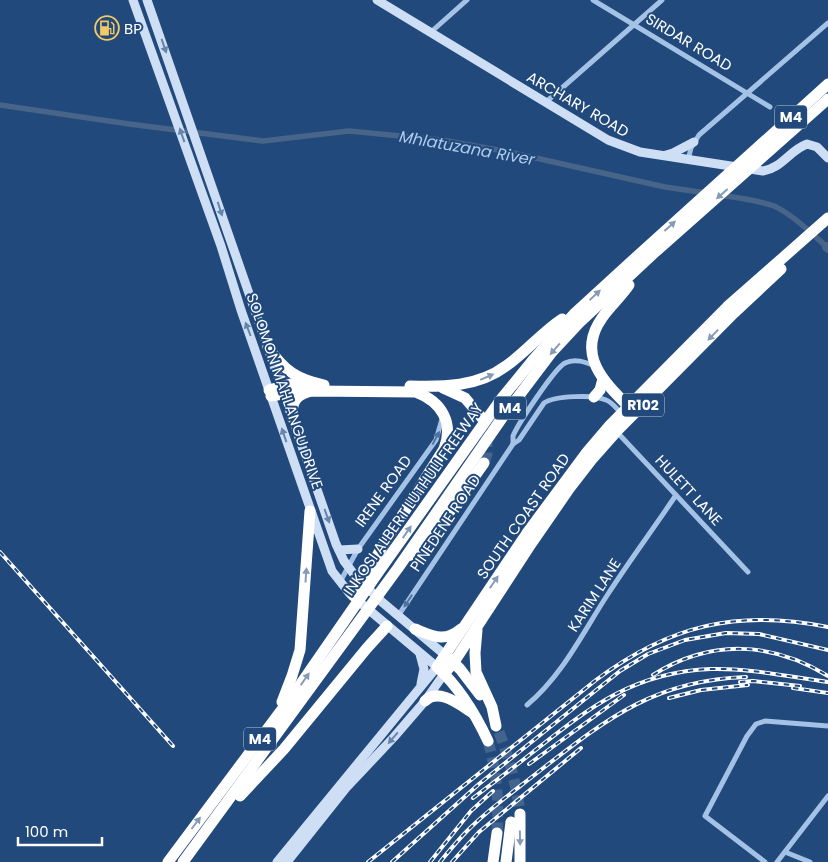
<svg xmlns="http://www.w3.org/2000/svg" width="828" height="862" viewBox="0 0 828 862" font-family="Poppins,sans-serif">
  <style>
    .lines { fill: none; stroke-linecap: round; stroke-linejoin: round }
    .canal { stroke: #486489; stroke-width: 5.5 }
    .river { stroke: #486489; stroke-width: 10 }
    .highway-tunnel { stroke: #42648f; stroke-width: 11; stroke-dasharray: 11 5.5; stroke-linecap: butt }
    .street { stroke: #a4c2e5; stroke-width: 5 }
    .secondary { stroke: #cddef5; stroke-width: 9 }
    .highway { stroke: #fff; stroke-width: 11 }
    .rail-casing { stroke: #fff; stroke-width: 4 }
    .rail { stroke: #21497b; stroke-width: 2; stroke-dasharray: 5.5; stroke-linecap: butt }
    .oneway { fill: #6685ac }
    .oneway2 { fill: #859bb6 }
    .oneway3 { fill: #4f73a0 }
    .labels { text-anchor: middle; dominant-baseline: central; stroke-width: 4; stroke-linejoin: round; paint-order: stroke }
    .shield { fill: #21497b; stroke: #bcc8d7; stroke-width: 1 }
    .shield-label { font-size: 14px; font-weight: bold; fill: #fff }
    .poi-label { font-size: 15px; fill: #fff; stroke: #21497b; text-anchor: start }
    .street-label { font-size: 15px; fill: #fff; stroke: #21497b }
    .water-label { font-size: 16px; font-style: italic; fill: #afcbed; stroke: #21497b }
  </style>
  <rect width="100%" height="100%" fill="#21497b"/>
  <g class="lines">
    <g class="canal">
      <polyline points="0,105 129,124 263,141 349,131 442,140 509,152 665,187 706,193"/>
      <path d="M 720,195 C 738,198 757,200 774,206 C 792,214 812,234 827,247"/>
    </g>
    <polyline class="river" points="827,247 828,248"/>
    <g class="highway-tunnel">
      <polyline points="484,463 487,454 487,434"/>
      <path d="M 499,732 C 509,758 517,786 520,814"/>
      <path d="M 488,741 C 497,773 499,799 497,833"/>
    </g>
    <g class="street">
      <polyline points="593,0 770,107"/>
      <polyline points="431,32 467,0"/>
      <polyline points="546,102 662,0"/>
      <polyline points="688,160 691,148 699,135 828,23"/>
      <polyline points="616,431 748,572"/>
      <path d="M 513,444 C 513,442 513,439 513,436 C 518,424 554,369 565,363 C 575,358 585,362 595,366"/>
      <polyline points="340,582 358,549 436,440 442,419"/>
      <path d="M 398,616 L 513,444 L 519,440 L 544,403 C 554,396 594,394 606,400 C 612,402 616,408 621,413"/>
      <path d="M 527,705 C 563,675 583,632 608,594 C 630,560 654,528 676,495"/>
      <polyline points="785,852 810,862"/>
      <polyline points="765,862 705,816 747,736 756,724 765,721 828,726"/>
      <polyline points="777,862 828,796"/>
    </g>
    <g class="secondary">
      <polyline points="133,0 221,246 241,310 332,571 350,594 437,667 277,862"/>
      <polyline points="147,0 336,544 344,561 356,577 382,602 445,655"/>
      <path d="M 377,0 L 608,140 L 640,152 L 763,171 C 782,168 790,150 807,144 L 817,147 L 828,158"/>
      <polyline points="666,155 673,153 694,142"/>
      <polyline points="339,550 358,549"/>
      <polyline points="420,654 424,669 421,684"/>
      <polyline points="287,862 346,788 394,737 425,701 444,674"/>
    </g>
    <g class="highway">
      <path d="M 629,285 C 621,297 610,306 602,318 C 575,356 606,384 632,410"/>
      <path d="M 268,347 C 284,371 297,379 324,385"/>
      <path d="M 410,386 C 443,387 478,387 506,366 C 526,352 542,332 562,319"/>
      <polyline points="443,388 465,398 482,418"/>
      <polyline points="269,390 291,384 306,384"/>
      <path d="M 271,396 L 294,392 L 312,391 L 416,392 C 442,402 454,423 444,449 L 382,547 L 354,596"/>
      <polyline points="594,397 600,390 603,379"/>
      <path d="M 292,417 C 292,404 294,396 308,392"/>
      <polyline points="413,556 450,511 484,463"/>
      <path d="M 415,629 C 433,636 444,643 461,629"/>
      <polyline points="477,630 475,653 476,672 492,707 496,726"/>
      <polyline points="449,658 460,669 480,695"/>
      <polyline points="444,674 454,662 529,547 569,489 593,458 616,432 734,313 781,269"/>
      <path d="M 425,701 C 438,687 460,705 473,713"/>
      <polyline points="282,702 292,676 300,650 310,511"/>
      <path d="M 488,741 C 475,713 460,688 437,667 L 527,533 L 587,452 L 610,425 L 727,307 L 828,218"/>
      <polyline points="240,796 284,749 367,648 387,626"/>
      <polyline points="520,814 520,862"/>
      <polyline points="168,862 298,688 379,571 502,398 533,360 575,313 634,259 828,84"/>
      <polyline points="183,862 398,568 502,418 552,352 579,323 653,254 828,99"/>
      <polyline points="493,862 497,833"/>
      <polyline points="506,862 511,822"/>
    </g>
    <g class="rail-casing">
      <g id="rail">
        <polyline points="0,552 173,746"/>
        <path d="M 653,675 C 710,639 771,641 828,676"/>
        <polyline points="740,682 753,681 800,686"/>
        <polyline points="793,688 828,693"/>
        <polyline points="669,698 701,690 748,685"/>
        <polyline points="529,764 624,695"/>
        <path d="M 473,798 C 493,783 513,768 533,752 C 590,707 634,672 711,669 C 750,668 790,677 828,682"/>
        <path d="M 368,862 L 596,680 C 670,625 737,609 828,627"/>
        <polyline points="392,862 479,784 620,671 648,654 685,640 726,633 759,634 828,650"/>
        <polyline points="430,862 471,811 493,791"/>
        <path d="M 440,862 C 449,851 458,840 468,830 C 490,808 517,789 542,769 C 609,717 657,680 746,677"/>
        <polyline points="452,862 479,832 581,748"/>
      </g>
    </g>
    <use href="#rail" class="rail"/>
  </g>
  <defs><path id="oneway-solid" d="M-6-.8H1V-3.2L6.5 0L1 3.2V.8H-6Z" transform="scale(1.25)"/></defs>
  <g class="oneway">
    <use href="#oneway-solid" transform="translate(164 46) rotate(71)"/>
    <use href="#oneway-solid" transform="translate(182 135) rotate(-109)"/>
    <use href="#oneway-solid" transform="translate(220 209) rotate(72)"/>
    <use href="#oneway-solid" transform="translate(248 329) rotate(-111)"/>
    <use href="#oneway-solid" transform="translate(284 435) rotate(-109)"/>
    <use href="#oneway-solid" transform="translate(327 516) rotate(70)"/>
    <use href="#oneway-solid" transform="translate(393 738) rotate(131)"/>
  </g>
  <g class="oneway2">
    <use href="#oneway-solid" transform="translate(722 194) rotate(139)"/>
    <use href="#oneway-solid" transform="translate(670 226) rotate(-42)"/>
    <use href="#oneway-solid" transform="translate(595 295) rotate(-43)"/>
    <use href="#oneway-solid" transform="translate(713 335) rotate(134)"/>
    <use href="#oneway-solid" transform="translate(555 349) rotate(131)"/>
    <use href="#oneway-solid" transform="translate(487 377) rotate(-23)"/>
    <use href="#oneway-solid" transform="translate(407 532) rotate(-55)"/>
    <use href="#oneway-solid" transform="translate(306 575) rotate(-86)"/>
    <use href="#oneway-solid" transform="translate(494 582) rotate(-56)"/>
    <use href="#oneway-solid" transform="translate(305 679) rotate(-55)"/>
    <use href="#oneway-solid" transform="translate(196 823) rotate(-53)"/>
    <use href="#oneway-solid" transform="translate(520 838) rotate(89)"/>
  </g>
  <g class="oneway3">
    <use href="#oneway-solid" transform="translate(436 438) rotate(-62)"/>
    <use href="#oneway-solid" transform="translate(408 601) rotate(123)"/>
  </g>
  <defs>
    <g id="fuel-ring" transform="scale(1.25)"><circle r="9.5" fill="#21497b" stroke="#f1c966" stroke-width="1.5"/><path d="M-5.5-6h7V0h2V4h1.3V-2.5L3-4.5l.8-.8L6-3V5H2.5V1h-1V6h-7ZM-4.2-4.7v3.2H.2V-4.7Z" fill="#f1c966"/></g>
  </defs>
  <g fill-rule="evenodd">
    <use href="#fuel-ring" x="107" y="28"/>
  </g>
  <g class="labels">
    <g class="shield">
      <rect x="775" y="105.5" width="32" height="23" rx="4"/>
      <rect x="622" y="393.5" width="42" height="23" rx="4"/>
      <rect x="494" y="396.5" width="32" height="23" rx="4"/>
      <rect x="244" y="727.5" width="32" height="23" rx="4"/>
    </g>
    <g class="shield-label">
      <text x="791" y="117">M4</text>
      <text x="643" y="405">R102</text>
      <text x="510" y="408">M4</text>
      <text x="260" y="739">M4</text>
    </g>
    <g class="poi-label">
      <text x="124" y="28">BP</text>
    </g>
    <g class="street-label">
      <text transform="translate(689 42) rotate(31)">SIRDAR ROAD</text>
      <text transform="translate(578 104) rotate(30)">ARCHARY ROAD</text>
      <text transform="translate(285 391) rotate(71)">SOLOMON MAHLANGU DRIVE</text>
      <text transform="translate(689 490) rotate(47)">HULETT LANE</text>
      <text transform="translate(383 491) rotate(-54)">IRENE ROAD</text>
      <text transform="translate(413 499) rotate(-55)">INKOSI ALBERT LUTHULI FREEWAY</text>
      <text transform="translate(523 516) rotate(-55)">SOUTH COAST ROAD</text>
      <text transform="translate(445 523) rotate(-56)">PINEDENE ROAD</text>
      <text transform="translate(594 595) rotate(-57)">KARIM LANE</text>
    </g>
    <g class="water-label">
      <text transform="translate(467 148) rotate(10)">Mhlatuzana River</text>
    </g>
  </g>
  <path d="M18 837v8h84v-8" fill="none" stroke="#ffffff" stroke-width="2.5"/>
  <text x="25" y="837" font-size="15" fill="#ffffff" stroke="#21497b" stroke-width="4" paint-order="stroke">100 m</text>
</svg>
